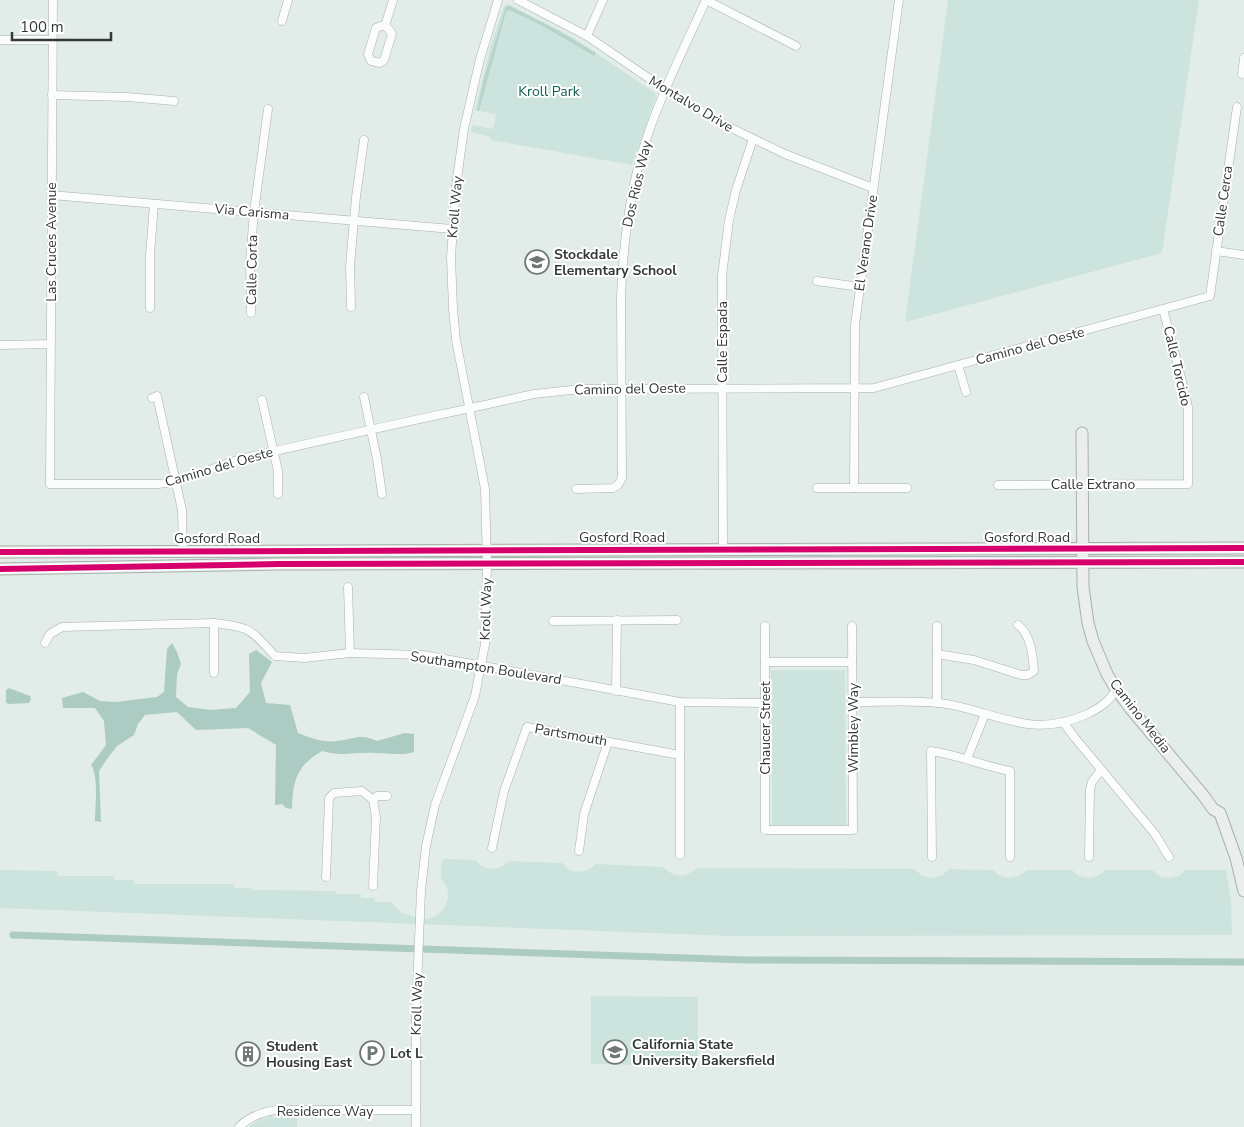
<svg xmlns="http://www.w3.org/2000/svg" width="1244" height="1127" viewBox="0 0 1244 1127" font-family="'Nunito Sans',sans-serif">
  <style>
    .green { fill: #cde4de }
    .forest { fill: #b8d3cc }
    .water { fill: #accbc3 }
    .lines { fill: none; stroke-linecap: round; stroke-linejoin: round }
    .canal { stroke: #accbc3; stroke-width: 7 }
    .street-casing { stroke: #a9b0ae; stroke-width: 9 }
    .secondary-casing { stroke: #a9b0ae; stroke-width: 13 }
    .street { stroke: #fbfcfc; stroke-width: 8 }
    .secondary { stroke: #eaefee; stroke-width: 11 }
    .cycleway-casing { stroke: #fff; stroke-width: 9 }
    .cycleway { stroke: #d6006c; stroke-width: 6 }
    .labels { text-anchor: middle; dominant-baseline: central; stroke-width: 4; stroke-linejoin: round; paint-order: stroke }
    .park-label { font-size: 14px; fill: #106053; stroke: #fff }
    .street-label { font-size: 14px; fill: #333938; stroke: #fff }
    .poi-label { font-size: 14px; font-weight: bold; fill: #333938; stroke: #fff; text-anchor: start }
  </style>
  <rect width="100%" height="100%" fill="#e2ece9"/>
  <g class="green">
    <polygon points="948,0 1199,0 1162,253 905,322"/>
    <polygon points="508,4 572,37 655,93 656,96 632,165 491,140 491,137 471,132 472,125 493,129 496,114 475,110 491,45 504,6"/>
    <polygon points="771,670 845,670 846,825 772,825"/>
    <path d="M 443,859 L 475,860 C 484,871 498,872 509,861 L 562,863 L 569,870 L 579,872 L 588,870 L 596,864 L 663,867 C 673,878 686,878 697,868 L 915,869 L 922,876 L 931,878 L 941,876 L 949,869 L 993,870 L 1000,876 L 1009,878 L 1019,876 L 1027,870 L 1072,870 L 1079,876 L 1089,878 L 1098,876 L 1106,870 L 1152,870 L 1161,877 L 1169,878 L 1179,876 L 1186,870 L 1226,870 L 1231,900 L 1232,935 L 731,936 L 0,908 L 0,870 L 57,871 L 58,876 L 114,876 L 114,880 L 134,880 L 134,884 L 234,884 L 234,888 L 252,888 L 252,890 L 336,891 L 337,894 L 361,894 L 361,898 L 374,898 L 375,902 L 391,902 L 403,914 C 411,914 417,920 425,919 C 441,918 451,903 447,888 C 446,884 443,882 441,878 C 440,873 442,864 443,859 Z"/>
    <polygon points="591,996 698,997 698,1066 591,1064"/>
    <polygon points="273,1116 274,1118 279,1116 297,1116 297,1127 248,1127 260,1120"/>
  </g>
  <polygon class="forest" points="506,6 510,6 559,31 596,53 594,56 541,25 509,10 506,12 479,111 477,111 484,78"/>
  <g class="water">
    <path d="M 172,643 L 177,652 L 181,664 L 177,674 L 176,697 L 188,707 L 210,710 L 236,708 L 250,692 L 249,654 L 256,650 L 272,662 L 261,683 L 266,703 L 290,705 L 298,733 C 310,738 324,743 337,741 C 354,739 361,733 377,741 L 405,733 L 414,734 L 414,752 C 400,756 388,753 374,753 C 353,752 343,757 322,751 C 296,766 293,781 292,809 L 286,808 L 282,804 L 275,805 L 276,745 L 248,728 L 196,730 L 177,712 L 145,715 L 138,724 L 134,735 L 117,746 L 107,759 L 99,771 L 101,822 L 95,821 C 95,807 99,776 91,765 L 106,745 L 104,721 L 95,708 L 63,708 L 62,698 L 83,692 L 100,701 L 116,702 L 157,697 L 164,692 L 167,649 Z"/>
    <polygon points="9,688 30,696 31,699 29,703 8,704 6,702 6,690"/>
  </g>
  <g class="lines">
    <polyline class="canal" points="13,935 746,960 1244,962"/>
    <g class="street-casing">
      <g id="street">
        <path d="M 53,0 L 50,484 L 158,484 C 191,481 218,464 249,457 C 344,435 439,415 534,394 L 581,389 L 874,388 L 1210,296 L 1237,107"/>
        <polyline points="518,0 587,36 666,90 725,125 785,154 873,188"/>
        <polyline points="706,0 796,46"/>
        <polyline points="282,21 288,0"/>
        <path d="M 381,26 C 387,26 389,29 392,34 L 384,60 L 380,63 L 371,61 L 368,54 L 376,28 Z"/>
        <polyline points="385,26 393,0"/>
        <polyline points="587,36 603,0"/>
        <polyline points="0,40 52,40"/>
        <polyline points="1242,74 1244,58"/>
        <polyline points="52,95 127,97 174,101"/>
        <polyline points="51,195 452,229"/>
        <polyline points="1216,251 1244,255"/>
        <polyline points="817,281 860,287"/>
        <polyline points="351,307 350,266 356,197 364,140"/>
        <polyline points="150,308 150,255 154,204"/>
        <polyline points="251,313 250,261 254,212 268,109"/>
        <polyline points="0,345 51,344"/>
        <polyline points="958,365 966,392"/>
        <polyline points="364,397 377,459 382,494"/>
        <polyline points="152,398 157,396 182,510 183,551"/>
        <polyline points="262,400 278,471 278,494"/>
        <polyline points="998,485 1188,484 1188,407 1184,389 1163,309"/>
        <polyline points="817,488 907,488"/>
        <polyline points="854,488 855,325 899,0"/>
        <path d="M 576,489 L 613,488 L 618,485 L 622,478 L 621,298 C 623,244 629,191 646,140 C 662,92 685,46 706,0"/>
        <polyline points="723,550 722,276 729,220 736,190 753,139"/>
        <polyline points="348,587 350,653"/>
        <polyline points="553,621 677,620"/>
        <polyline points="214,623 214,673"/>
        <polyline points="765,626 765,830 853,830 852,626"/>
        <polyline points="937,626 937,703"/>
        <path d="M 45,643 L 50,634 L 62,627 L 214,623 C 251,627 250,629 275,656 L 304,658 L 350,653 L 423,655 L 680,702 L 765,703"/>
        <path d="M 937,654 L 974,660 L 1021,675 L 1028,675 L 1034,671 C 1033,656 1031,635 1018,625"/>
        <polyline points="765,662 852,662"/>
        <polyline points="616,691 617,620"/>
        <polyline points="680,702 680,855"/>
        <path d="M 852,702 C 881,702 912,700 940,703 C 994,710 1028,740 1085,715 C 1098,709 1110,702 1116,689"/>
        <polyline points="1063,722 1075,738 1155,834 1169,857"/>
        <polyline points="967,759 985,714"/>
        <polyline points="373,800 377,796 387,796"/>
        <polyline points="492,848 504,791 527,727 680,755"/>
        <polyline points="579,851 584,814 608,742"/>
        <path d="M 932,857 L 931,751 C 959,755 983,766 1010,771 L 1010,857"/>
        <polyline points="1089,857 1090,789 1092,782 1101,770"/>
        <polyline points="326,877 329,798 334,793 362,791 373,800 376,817 373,886"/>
        <path d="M 239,1127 C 249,1117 262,1112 276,1110 L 416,1110"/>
        <polyline points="416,1127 416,1012 421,891 426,846 435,805 475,696 485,644 487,564 485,489 456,340 453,309 451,257 456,186 464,129 480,59 498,0"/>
      </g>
    </g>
    <g class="secondary-casing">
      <g id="secondary">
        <polyline points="1082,433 1083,587 1088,623 1093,641 1107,674 1116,689 1130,708 1203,795 1213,809 1220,813 1236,858 1244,891"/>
        <polyline points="0,552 1244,548"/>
        <polyline points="0,569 279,564 1244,562"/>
      </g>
    </g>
    <use href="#street" class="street"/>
    <use href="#secondary" class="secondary"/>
    <g class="cycleway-casing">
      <g id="cycleway">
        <polyline points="0,552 1244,548"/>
        <polyline points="0,569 279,564 1244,562"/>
      </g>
    </g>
    <use href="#cycleway" class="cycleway"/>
  </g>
  <defs>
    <g id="school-ring" transform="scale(1.25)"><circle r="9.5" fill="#fff" stroke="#707876" stroke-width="1.5"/><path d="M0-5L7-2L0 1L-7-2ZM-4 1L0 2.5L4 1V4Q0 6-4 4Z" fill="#707876"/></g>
    <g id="university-ring" transform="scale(1.25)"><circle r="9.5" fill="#fff" stroke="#707876" stroke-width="1.5"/><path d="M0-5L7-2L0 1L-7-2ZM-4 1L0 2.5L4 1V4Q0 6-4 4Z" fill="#707876"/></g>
    <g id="parking-ring" transform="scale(1.25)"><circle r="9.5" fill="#fff" stroke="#707876" stroke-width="1.5"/><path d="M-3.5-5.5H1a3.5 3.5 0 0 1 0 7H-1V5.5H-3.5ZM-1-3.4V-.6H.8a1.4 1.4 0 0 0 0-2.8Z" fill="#707876"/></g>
    <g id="building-ring" transform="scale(1.25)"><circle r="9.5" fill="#fff" stroke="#707876" stroke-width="1.5"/><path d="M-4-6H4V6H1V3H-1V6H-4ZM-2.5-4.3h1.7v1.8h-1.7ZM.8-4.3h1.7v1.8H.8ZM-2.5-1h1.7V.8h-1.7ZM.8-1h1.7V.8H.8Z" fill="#707876"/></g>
  </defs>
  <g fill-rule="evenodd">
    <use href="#school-ring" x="537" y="262"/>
    <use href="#university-ring" x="615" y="1052"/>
    <use href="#parking-ring" x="372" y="1053"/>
    <use href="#building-ring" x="248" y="1054"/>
  </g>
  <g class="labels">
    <g class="park-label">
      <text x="549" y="91">Kroll Park</text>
    </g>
    <g class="street-label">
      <text transform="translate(691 104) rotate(31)">Montalvo Drive</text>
      <text transform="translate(637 184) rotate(-77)">Dos Rios Way</text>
      <text transform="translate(1223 201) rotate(-82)">Calle Cerca</text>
      <text transform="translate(455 207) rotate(-85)">Kroll Way</text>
      <text transform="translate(252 212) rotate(5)">Via Carisma</text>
      <text transform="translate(51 242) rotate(-90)">Las Cruces Avenue</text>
      <text transform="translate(866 243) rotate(-82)">El Verano Drive</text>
      <text transform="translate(252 270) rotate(-89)">Calle Corta</text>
      <text transform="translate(722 342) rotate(-90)">Calle Espada</text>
      <text transform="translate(1030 346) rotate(-15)">Camino del Oeste</text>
      <text transform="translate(1177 366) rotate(77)">Calle Torcido</text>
      <text transform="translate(630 389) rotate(-1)">Camino del Oeste</text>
      <text transform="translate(219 467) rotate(-16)">Camino del Oeste</text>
      <text x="1093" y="484">Calle Extrano</text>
      <text x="622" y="537">Gosford Road</text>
      <text x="1027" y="537">Gosford Road</text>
      <text x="217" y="538">Gosford Road</text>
      <text transform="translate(486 609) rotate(-88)">Kroll Way</text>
      <text transform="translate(486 668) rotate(9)">Southampton Boulevard</text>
      <text transform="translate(1140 716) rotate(52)">Camino Media</text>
      <text transform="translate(765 728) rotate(-90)">Chaucer Street</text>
      <text transform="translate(853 728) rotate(-90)">Wimbley Way</text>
      <text transform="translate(571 735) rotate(10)">Partsmouth</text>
      <text transform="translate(417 1004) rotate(-88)">Kroll Way</text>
      <text x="325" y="1111">Residence Way</text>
    </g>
    <g class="poi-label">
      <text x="554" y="254">Stockdale<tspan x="554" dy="16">Elementary School</tspan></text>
      <text x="632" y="1044">California State<tspan x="632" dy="16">University Bakersfield</tspan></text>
      <text x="266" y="1046">Student<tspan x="266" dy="16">Housing East</tspan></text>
      <text x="390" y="1053">Lot L</text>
    </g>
  </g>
  <path d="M12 32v8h99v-8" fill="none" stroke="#333938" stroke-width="2.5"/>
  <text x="20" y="32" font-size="15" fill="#333938" stroke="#ffffff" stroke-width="4" paint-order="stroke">100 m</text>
</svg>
